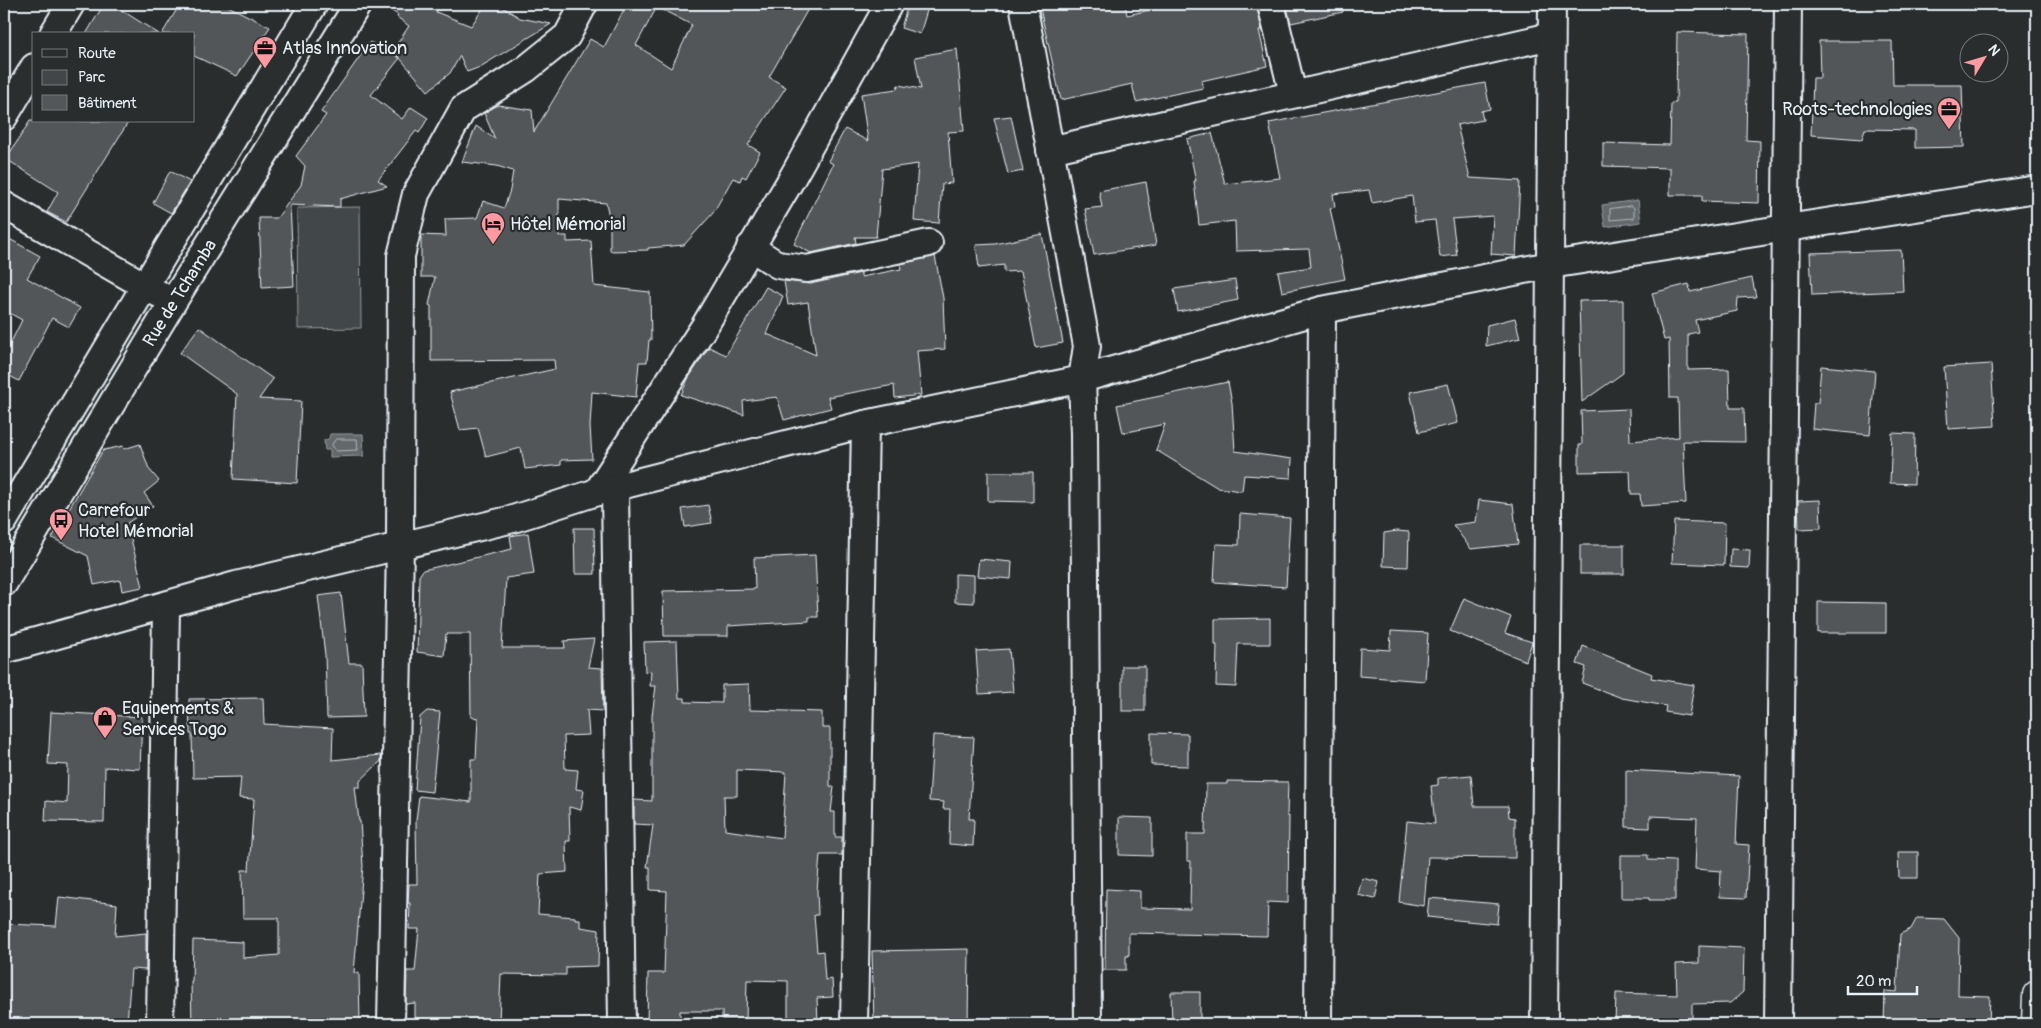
<svg xmlns="http://www.w3.org/2000/svg" width="2041" height="1028" viewBox="0 0 2041 1028" font-family="Pangolin,sans-serif">
  <style>
    .green { fill: #424648; stroke: #959ca0 }
    .water { fill: #63686b; stroke: #989fa3 }
    .lines { fill: none; stroke-linecap: round; stroke-linejoin: round }
    .shore { stroke: #b3bac0; stroke-width: 1 }
    .building { fill: #535759; stroke: #e8f1f8; fill-rule: evenodd }
    .minor-casing { stroke: #e8f1f8; stroke-width: 30 }
    .major-casing { stroke: #e8f1f8; stroke-width: 31 }
    .minor { stroke: #2a2d2e; stroke-width: 26 }
    .major { stroke: #2a2d2e; stroke-width: 28 }
    .labels { text-anchor: middle; dominant-baseline: central; stroke-width: 4.5; stroke-linejoin: round; paint-order: stroke }
    .poi-label { font-size: 18px; fill: #e8f1f8; stroke: #2a2d2e; text-anchor: start }
    .street-label { font-size: 18px; fill: #e8f1f8; stroke: #2a2d2e }
  </style>
  <rect width="100%" height="100%" fill="#2a2d2e"/>
  <filter id="ink" filterUnits="userSpaceOnUse"><feTurbulence type="fractalNoise" baseFrequency=".02" numOctaves="2"/><feDisplacementMap in="SourceGraphic" scale="10" xChannelSelector="R" yChannelSelector="G"/><feConvolveMatrix kernelMatrix="1 2 1 2 8 2 1 2 1" color-interpolation-filters="sRGB"/></filter>
  <g filter="url(#ink)">
    <polygon class="green" points="360,207 361,328 298,329 297,208"/>
    <g class="water">
      <polygon points="1638,200 1641,222 1605,227 1602,205"/>
      <polygon points="330,434 363,434 364,456 330,457 330,450 325,450 324,440 329,439"/>
    </g>
    <g class="lines">
      <g class="shore">
        <polygon points="1632,206 1634,208 1634,218 1610,220 1610,209"/>
        <polygon points="336,439 357,439 358,450 336,451 332,445"/>
      </g>
    </g>
    <g class="building">
      <polygon points="104,4 112,4 159,34 86,34"/>
      <polygon points="180,4 224,4 270,27 237,76 194,56 194,34 162,34"/>
      <polygon points="381,4 442,4 436,12 471,26 486,4 498,4 520,18 551,24 480,67 467,72 460,56 450,73 428,91 393,50 409,26 397,17 398,15"/>
      <path d="M 627,4 L 811,4 L 769,77 L 786,87 L 748,145 L 760,152 L 746,178 L 742,176 L 740,181 L 733,178 L 713,213 L 684,245 L 648,248 L 648,250 L 610,251 L 610,221 L 606,203 L 559,199 L 559,236 L 567,236 L 567,242 L 591,241 L 594,286 L 650,292 L 651,340 L 649,340 L 647,362 L 639,362 L 636,397 L 592,392 L 590,426 L 592,459 L 561,460 L 561,465 L 525,469 L 521,448 L 486,457 L 478,428 L 460,430 L 450,392 L 555,369 L 554,360 L 431,361 L 431,306 L 429,305 L 435,277 L 421,277 L 421,235 L 446,236 L 445,219 L 477,218 L 483,201 L 504,208 L 510,190 L 513,171 L 497,166 L 462,162 L 476,126 L 495,139 L 484,113 L 498,105 L 532,110 L 534,132 L 590,39 L 604,47 ZM 657,7 L 692,25 L 671,68 L 636,45 Z"/>
      <polygon points="908,4 929,4 920,34 901,28"/>
      <polygon points="1039,4 1125,4 1127,15 1178,4 1256,4 1262,30 1259,30 1267,66 1201,81 1203,88 1136,102 1132,84 1061,100"/>
      <polygon points="1286,4 1342,4 1343,12 1291,23"/>
      <polygon points="1677,32 1748,34 1746,140 1760,141 1759,203 1702,201 1702,195 1670,195 1670,168 1603,166 1603,143 1670,145 1671,103 1676,103"/>
      <polygon points="1819,41 1892,41 1893,85 1962,85 1964,147 1915,148 1915,130 1865,129 1862,139 1811,135 1813,78 1820,78"/>
      <polygon points="370,42 400,58 371,95 402,119 411,107 428,118 419,133 416,131 378,180 387,186 340,199 340,207 290,205 294,286 262,288 259,218 277,218 301,185 305,166 296,156 326,115 321,112"/>
      <polygon points="957,49 964,131 948,132 952,183 942,184 939,223 914,221 918,164 882,169 876,237 855,237 856,243 811,253 794,244 833,164 828,161 845,129 868,141 861,94 897,89 898,85 921,89 915,57"/>
      <polygon points="1485,83 1490,109 1481,111 1483,120 1457,125 1470,178 1520,181 1516,256 1491,254 1493,216 1452,219 1457,255 1440,257 1435,220 1415,222 1412,196 1372,203 1369,190 1333,194 1335,207 1330,208 1345,279 1282,292 1278,272 1311,267 1309,249 1236,251 1235,221 1199,225 1194,181 1196,181 1187,139 1212,133 1225,184 1280,178 1269,123"/>
      <polygon points="1011,116 1023,171 1008,174 994,118"/>
      <polygon points="30,121 129,121 66,222 47,212 58,192 6,159"/>
      <polygon points="170,171 190,182 171,213 153,203"/>
      <polygon points="1146,182 1156,245 1094,255 1085,209 1102,207 1099,191"/>
      <polygon points="1042,234 1063,343 1036,348 1021,271 1004,272 1004,265 979,268 976,245 995,244"/>
      <polygon points="4,236 40,256 27,278 80,308 69,327 52,318 19,381 4,373 4,356 22,320 4,310"/>
      <polygon points="1901,250 1903,291 1812,295 1810,253"/>
      <polygon points="935,256 943,298 945,349 917,351 921,395 895,398 894,385 828,397 831,408 784,420 777,397 743,401 744,415 681,395 688,379 709,347 726,355 766,287 783,296 767,334 816,355 808,302 788,305 784,281 810,284 861,273 861,277 901,269 900,264"/>
      <polygon points="1752,278 1756,297 1738,298 1737,311 1695,320 1698,332 1688,334 1688,370 1729,369 1730,408 1744,408 1745,442 1683,441 1686,503 1641,506 1640,494 1631,494 1630,471 1579,472 1579,445 1582,445 1581,411 1629,409 1630,441 1679,437 1678,398 1670,398 1669,339 1664,340 1652,293 1689,284 1690,292"/>
      <polygon points="1235,280 1238,300 1178,312 1174,289"/>
      <polygon points="1623,300 1623,373 1582,402 1579,301"/>
      <polygon points="1515,318 1520,338 1486,346 1487,325"/>
      <polygon points="199,327 273,379 259,399 301,401 297,483 233,479 237,394 180,353"/>
      <polygon points="1991,364 1995,426 1948,429 1944,367"/>
      <polygon points="1821,366 1875,371 1870,435 1812,429 1814,403 1818,403"/>
      <polygon points="1228,382 1232,403 1235,451 1292,459 1291,478 1244,475 1242,491 1218,488 1156,450 1165,424 1123,433 1117,405"/>
      <polygon points="1448,384 1458,423 1419,432 1410,392"/>
      <polygon points="1892,433 1915,434 1914,484 1890,483"/>
      <polygon points="140,444 149,469 159,481 144,493 153,506 127,523 143,587 122,591 120,580 94,585 88,556 52,538 102,452 104,450 123,446 124,449"/>
      <polygon points="988,472 1033,472 1033,502 988,501"/>
      <polygon points="1479,500 1513,504 1518,544 1471,549 1453,525 1476,522"/>
      <polygon points="1820,500 1821,528 1799,529 1798,501"/>
      <polygon points="708,505 712,523 685,527 682,509"/>
      <polygon points="1240,514 1290,518 1286,587 1214,582 1216,544 1239,545"/>
      <polygon points="1674,521 1725,523 1724,565 1672,563"/>
      <polygon points="574,528 594,528 595,574 575,574"/>
      <polygon points="1397,531 1409,532 1408,567 1383,566 1384,533"/>
      <polygon points="528,533 534,574 506,578 502,648 565,648 564,641 594,639 588,667 602,668 603,711 587,710 589,735 564,736 565,769 578,770 576,789 584,790 581,810 569,807 570,841 566,841 567,872 540,874 538,914 575,917 575,919 580,919 580,927 599,930 598,966 566,967 566,975 501,974 499,1022 471,1021 471,1024 415,1024 415,1003 406,1004 407,971 415,971 419,929 409,929 410,903 408,903 409,884 417,884 416,820 419,796 471,802 471,759 476,759 478,718 471,717 470,634 446,634 444,656 417,652 419,576 423,570 512,549 510,536"/>
      <rect x="1580" y="545" width="44" height="29"/>
      <polygon points="1731,549 1750,550 1749,568 1730,567"/>
      <polygon points="815,555 818,617 809,617 809,621 728,626 728,636 664,636 663,591 755,589 754,558"/>
      <polygon points="979,559 1012,562 1011,579 977,576"/>
      <polygon points="955,574 974,575 974,603 955,602"/>
      <polygon points="341,593 349,663 362,663 364,717 327,718 325,655 318,596"/>
      <polygon points="1464,598 1511,617 1505,633 1532,642 1526,661 1450,631"/>
      <polygon points="1818,602 1886,603 1886,633 1818,633"/>
      <polygon points="1270,618 1270,644 1238,644 1236,687 1216,686 1217,645 1215,645 1215,619"/>
      <polygon points="1391,631 1428,633 1425,681 1359,676 1360,648 1390,650"/>
      <path d="M 677,641 L 679,698 L 685,698 L 685,702 L 722,703 L 722,685 L 749,684 L 750,710 L 822,712 L 822,728 L 830,728 L 830,786 L 834,787 L 831,812 L 835,812 L 835,837 L 842,837 L 842,855 L 820,855 L 817,891 L 818,915 L 814,915 L 817,952 L 823,951 L 825,980 L 832,979 L 833,997 L 817,998 L 818,1024 L 788,1024 L 788,981 L 747,980 L 746,1019 L 722,1019 L 722,1011 L 680,1011 L 680,1024 L 647,1024 L 648,973 L 664,973 L 667,891 L 650,890 L 650,867 L 647,867 L 653,825 L 634,824 L 634,800 L 652,801 L 652,716 L 656,686 L 650,686 L 651,671 L 645,672 L 644,642 ZM 737,770 L 786,772 L 782,838 L 725,830 L 724,796 L 737,796 Z"/>
      <polygon points="1583,646 1652,674 1651,678 1694,685 1689,716 1665,712 1666,706 1622,698 1582,683 1586,667 1577,664"/>
      <polygon points="1009,649 1013,692 979,694 976,651"/>
      <rect x="1122" y="666" width="23" height="45"/>
      <polygon points="263,698 264,724 333,728 332,760 381,755 381,761 360,781 360,787 355,787 359,821 360,821 363,866 354,973 359,973 360,1024 192,1024 191,981 192,981 193,940 243,942 243,958 279,955 279,918 243,918 242,870 249,870 254,799 239,798 241,777 193,778 192,734 190,734 189,699"/>
      <polygon points="427,711 440,712 432,792 415,790 420,717"/>
      <polygon points="51,712 142,717 140,769 105,767 104,822 45,821 46,801 67,803 68,765 48,764"/>
      <polygon points="1151,733 1188,734 1188,766 1151,765"/>
      <polygon points="933,735 974,737 969,819 974,819 973,846 949,844 950,809 943,809 944,802 929,801"/>
      <polygon points="1626,770 1739,776 1736,844 1749,845 1746,898 1720,897 1721,871 1695,869 1697,818 1650,816 1650,828 1626,827"/>
      <polygon points="1471,775 1474,806 1508,806 1509,817 1515,818 1515,858 1428,857 1424,906 1399,902 1407,821 1435,824 1431,786 1438,785 1438,778"/>
      <polygon points="1227,781 1288,782 1287,816 1289,816 1288,903 1268,902 1267,936 1129,933 1129,956 1126,956 1126,970 1105,970 1106,889 1140,891 1140,908 1190,909 1191,861 1187,861 1187,834 1205,834 1206,784 1227,784"/>
      <polygon points="1119,817 1152,818 1152,856 1119,855"/>
      <polygon points="1898,852 1918,852 1918,878 1899,878"/>
      <polygon points="1621,855 1648,855 1648,860 1675,861 1675,900 1649,900 1649,898 1621,898"/>
      <polygon points="1362,878 1379,882 1375,899 1358,895"/>
      <polygon points="59,897 117,904 115,936 146,933 146,970 131,969 127,1024 4,1024 4,924 56,926"/>
      <polygon points="1429,898 1499,904 1497,924 1427,917"/>
      <polygon points="1917,918 1944,919 1959,938 1958,995 1990,996 1989,1024 1884,1024 1885,991 1897,992 1900,934 1911,929"/>
      <polygon points="1699,946 1744,948 1743,992 1730,1003 1692,1004 1692,1024 1615,1024 1616,993 1677,995 1676,964 1699,963"/>
      <polygon points="969,949 968,1024 874,1023 872,951"/>
      <polygon points="1171,992 1200,992 1200,1024 1172,1024"/>
    </g>
    <g class="lines">
      <g class="minor-casing">
        <g id="minor">
          <polyline points="1023,4 1087,346 1082,379 1084,434 1088,1024"/>
          <polyline points="1271,4 1293,94"/>
          <polyline points="53,34 71,4"/>
          <polyline points="4,117 34,67"/>
          <polyline points="1050,150 1551,36"/>
          <polyline points="4,205 159,294"/>
          <polyline points="750,247 778,265 807,269 929,243"/>
          <polyline points="615,487 622,1024"/>
          <polyline points="597,492 704,327 791,180 889,4"/>
          <polyline points="4,521 314,4"/>
          <polyline points="4,583 173,302 358,4"/>
          <polyline points="4,650 236,585 513,519 597,492 865,424 1082,379 1322,310 1550,265 2037,189"/>
          <polyline points="160,1024 166,606"/>
          <polyline points="391,1024 400,545 401,256 416,194 463,109 526,69 567,36 584,4"/>
          <polyline points="854,1024 865,424"/>
          <polyline points="1318,1024 1322,310"/>
          <polyline points="1544,1024 1552,4"/>
          <polyline points="1778,1024 1788,4"/>
        </g>
      </g>
      <g class="major-casing">
        <polyline id="major" points="2036,1024 2037,995"/>
      </g>
      <use href="#minor" class="minor"/>
      <use href="#major" class="major"/>
    </g>
  </g>
  <defs>
    <g id="office-pin" transform="scale(1.25)"><path d="M0 17L-7.5 6A9.5 9.5 0 1 1 7.5 6Z" fill="#ff9aa2" stroke="#2a2d2e"/><path d="M-6-3h4V-5.5h4V-3h4V5H-6ZM-1-4.5V-3h2v-1.5ZM-6 0V1H6V0Z" fill="#111"/></g>
    <g id="hotel-pin" transform="scale(1.25)"><path d="M0 17L-7.5 6A9.5 9.5 0 1 1 7.5 6Z" fill="#ff9aa2" stroke="#2a2d2e"/><path d="M-6-4.5h1.5V1H6V5H4.5V3h-9V5H-6ZM-4 0a1.8 1.8 0 1 1 3.6 0ZM.5 0V-2.5h3Q6-2.5 6 0Z" fill="#111"/></g>
    <g id="bus-pin" transform="scale(1.25)"><path d="M0 17L-7.5 6A9.5 9.5 0 1 1 7.5 6Z" fill="#ff9aa2" stroke="#2a2d2e"/><path d="M-5-6H5V4H4V6H2V4H-2V6H-4V4H-5ZM-3.5-4V0h7V-4ZM-3.5 1.2v1.5H-2V1.2ZM2 1.2v1.5H3.5V1.2Z" fill="#111"/></g>
    <g id="shop-pin" transform="scale(1.25)"><path d="M0 17L-7.5 6A9.5 9.5 0 1 1 7.5 6Z" fill="#ff9aa2" stroke="#2a2d2e"/><path d="M-5-2.5h2.3a2.7 3.5 0 0 1 5.4 0H5L5.5 6h-11ZM-1.5-2.5h3a1.5 2.3 0 0 0-3 0Z" fill="#111"/></g>
  </defs>
  <g fill-rule="evenodd">
    <use href="#office-pin" x="265" y="48"/>
    <use href="#office-pin" x="1949" y="109"/>
    <use href="#hotel-pin" x="493" y="224"/>
    <use href="#bus-pin" x="61" y="520"/>
    <use href="#shop-pin" x="105" y="718"/>
  </g>
  <g class="labels">
    <g class="poi-label">
      <text x="282" y="48">Atlas Innovation</text>
      <text x="1932" y="109" text-anchor="end">Roots-technologies</text>
      <text x="510" y="224">Hôtel Mémorial</text>
      <text x="78" y="510">Carrefour<tspan x="78" dy="21">Hotel Mémorial</tspan></text>
      <text x="122" y="708">Equipements &amp;<tspan x="122" dy="21">Services Togo</tspan></text>
    </g>
    <g class="street-label">
      <text transform="translate(180 293) rotate(-58)">Rue de Tchamba</text>
    </g>
  </g>
  <rect width="2041" height="1028" fill="none" stroke="#2a2d2e" stroke-width="20"/>
  <rect x="10" y="10" width="2021" height="1008" fill="none" stroke="#e8f1f8" stroke-width="2" filter="url(#ink)"/>
  <rect x="32" y="32" width="162" height="90" fill="#2a2d2e" stroke="#767b7f"/>
  <rect x="42" y="49" width="25" height="8" fill="#2a2d2e" stroke="#767b7f"/>
  <text x="78" y="58" font-size="15" fill="#e8f1f8">Route</text>
  <rect x="42" y="70" width="25" height="15" fill="#424648" stroke="#767b7f"/>
  <text x="78" y="82" font-size="15" fill="#e8f1f8">Parc</text>
  <rect x="42" y="95" width="25" height="15" fill="#535759" stroke="#767b7f"/>
  <text x="78" y="108" font-size="15" fill="#e8f1f8">Bâtiment</text>
  <g transform="translate(1984 58) rotate(52)"><circle r="24" fill="#2a2d2e" stroke="#767b7f"/>
  <path d="M0-4L9 19L0 12L-9 19Z" fill="#ff9aa2"/>
  <text y="-8" font-size="14" font-weight="bold" text-anchor="middle" fill="#e8f1f8">N</text>
  </g>
  <path d="M1848 986v8h69v-8" fill="none" stroke="#e8f1f8" stroke-width="2.5"/>
  <text x="1856" y="986" font-size="15" fill="#e8f1f8" stroke="#2a2d2e" stroke-width="4" paint-order="stroke">20 m</text>
</svg>
